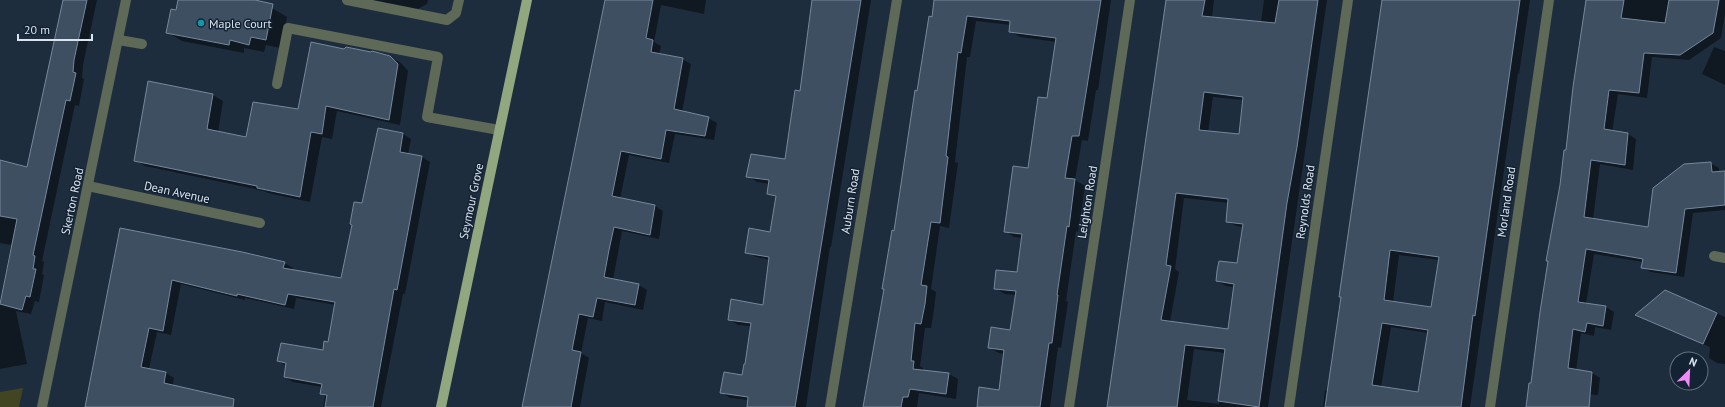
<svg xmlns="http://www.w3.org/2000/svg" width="1725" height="407" viewBox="0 0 1725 407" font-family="'PT Sans',sans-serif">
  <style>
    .green { fill: #424522 }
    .shadow { fill: #0007; fill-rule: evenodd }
    .building { fill: #3e4f61; stroke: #76889d; fill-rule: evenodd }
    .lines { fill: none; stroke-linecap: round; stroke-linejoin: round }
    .minor { stroke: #5e6a57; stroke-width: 10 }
    .major { stroke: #90a780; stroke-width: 10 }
    .culture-dot { fill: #0f9aa8; stroke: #142333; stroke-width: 1.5 }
    .labels { text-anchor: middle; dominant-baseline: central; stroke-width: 3; stroke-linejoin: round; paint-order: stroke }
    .poi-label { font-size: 12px; fill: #dae4ef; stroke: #142333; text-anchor: start }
    .street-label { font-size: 12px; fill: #dae4ef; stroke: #142333 }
  </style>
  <rect width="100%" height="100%" fill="#1e2d3e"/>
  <polygon class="green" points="23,388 19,407 0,407 0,392"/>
  <g class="shadow">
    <polygon points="64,0 97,0 83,65 82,78 84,79 79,106 75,105 42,261 44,262 42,274 44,275 39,302 35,301 31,314 16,311 27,364 0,369 0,302 11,245 0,243 0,161 28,168"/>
    <polygon points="179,0 233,0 272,8 287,17 281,48 266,45 264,52 244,48 244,53 182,41 167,32 177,11"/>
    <polygon points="371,0 428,0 427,4 414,11"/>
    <polygon points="606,0 706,0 704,14 661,5 654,42 661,46 659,55 682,59 691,64 682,112 708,118 717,123 714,140 675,134 669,163 629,155 620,199 655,206 663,211 659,239 622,231 613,280 639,285 647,290 643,310 605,302 602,321 588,318 581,353 589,358 580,407 523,407"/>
    <polygon points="817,0 871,0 831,247 830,247 806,407 748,407 749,400 730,398 721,392 743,377 746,366 752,326 738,325 729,319 764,306 770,260 756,257 747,252 771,233 777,198 768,193 770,184 757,182 748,176 786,160 801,92 808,46 806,45 811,10"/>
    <polygon points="935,0 1111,0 1098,90 1096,90 1088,141 1082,140 1075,180 1085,186 1078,232 1076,231 1066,301 1068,302 1061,348 1058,347 1050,407 978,407 1000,391 1004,354 999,353 989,348 1011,331 1016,295 1005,294 995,288 1018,273 1023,238 1014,237 1005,231 1029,169 1048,100 1057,42 1020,37 1010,31 1011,25 976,21 970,57 967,57 955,162 958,163 949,228 940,226 931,289 936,292 934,310 931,328 925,328 920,366 923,368 923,371 949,374 958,379 956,399 919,393 917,407 865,407 918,92"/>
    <path d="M 1167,0 L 1214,0 L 1212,18 L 1261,22 L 1264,0 L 1327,0 L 1268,407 L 1108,407 L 1115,363 L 1113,362 L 1131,252 L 1129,251 L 1136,205 L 1138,205 ZM 1213,97 L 1244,100 L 1240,135 L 1208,132 ZM 1184,198 L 1229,203 L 1227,221 L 1236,226 L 1243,227 L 1238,264 L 1217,281 L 1226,286 L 1234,287 L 1229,330 L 1170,322 L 1179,272 L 1175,269 ZM 1194,349 L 1225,353 L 1219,404 L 1187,400 Z"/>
    <path d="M 1383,0 L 1530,0 L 1519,74 L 1518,73 L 1470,407 L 1323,407 L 1325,390 L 1328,391 L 1342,298 L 1340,296 ZM 1399,255 L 1439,260 L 1432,308 L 1393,302 ZM 1391,327 L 1428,333 L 1419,393 L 1381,387 Z"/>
    <polygon points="1587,0 1725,0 1725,14 1721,38 1689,60 1652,57 1647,98 1618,94 1612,132 1628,134 1636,139 1633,170 1600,164 1593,219 1648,228 1710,163 1719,168 1719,172 1725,172 1725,210 1693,213 1684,277 1651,272 1642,267 1643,262 1594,254 1586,304 1606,307 1614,312 1611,330 1595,327 1594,336 1581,333 1576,371 1592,373 1600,378 1598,395 1574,393 1572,407 1528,407 1566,151"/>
    <polygon points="1714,47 1725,51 1725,85 1702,74"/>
    <polygon points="344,50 390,57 401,63 408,71 400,125 337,111 332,139 322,137 310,202 268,193 264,191 145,166 135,160 149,83 213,95 223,101 218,132 247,138 299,111"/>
    <polygon points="403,134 411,139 408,154 422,157 430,162 405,294 403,294 381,407 323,407 325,396 321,393 322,387 293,382 285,377 287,366 278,361 324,351 329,343 336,305 296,298 294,309 245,298 245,300 181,284 171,335 157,332 149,369 166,373 174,378 170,399 144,407 85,407 121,229 284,263 293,268 292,271 342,279 363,205"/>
    <polygon points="1665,291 1725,317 1725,364 1717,363 1709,358 1710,347 1636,315"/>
  </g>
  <g class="building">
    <polygon points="63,0 87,0 74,60 73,72 76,73 70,101 66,100 33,255 35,256 33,269 36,269 30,297 26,296 22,310 0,304 17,219 0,216 0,160 27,167"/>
    <polygon points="178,0 255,0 273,4 266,40 251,37 249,45 230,40 229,45 166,33 171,9 176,10"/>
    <polygon points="605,0 653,0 646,38 653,40 651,52 683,58 674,109 709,117 705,136 666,130 661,159 621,151 612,196 655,205 650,235 614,227 609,250 604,277 639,284 635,305 597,298 593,317 579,314 572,350 581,352 571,407 522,407"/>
    <polygon points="812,0 861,0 795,407 747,407 748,397 720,393 724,372 742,375 744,364 745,364 751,323 728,320 731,299 763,305 769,257 745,253 749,228 770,232 776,196 767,194 769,180 746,177 751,154 785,159 795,90 800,91"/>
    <polygon points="934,0 1101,0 1079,136 1072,136 1065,178 1075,179 1069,227 1067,226 1057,295 1058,295 1052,343 1049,343 1040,407 977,407 979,387 999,390 1004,350 988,348 991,327 1010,330 1016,291 994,289 996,270 1017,272 1022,234 1004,232 1013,166 1028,168 1038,97 1047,98 1056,38 1009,32 1010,21 967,16 961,53 958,52 946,156 948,157 940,223 931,222 921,285 927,286 925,304 921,324 915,323 911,361 914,361 913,369 949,373 946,394 910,389 908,397 903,397 901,407 863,407 884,289 882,289 892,230 894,231 915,90 917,91 929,16 932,17"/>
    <path d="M 1166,0 L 1205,0 L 1202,16 L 1275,23 L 1279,0 L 1318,0 L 1297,147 L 1287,203 L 1259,407 L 1218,401 L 1225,349 L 1185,345 L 1177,407 L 1107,407 ZM 1204,92 L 1243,97 L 1239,134 L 1199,130 ZM 1176,193 L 1228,199 L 1226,222 L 1243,224 L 1237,263 L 1219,261 L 1217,271 L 1216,281 L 1234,284 L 1228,329 L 1161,320 L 1171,266 L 1166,265 Z"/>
    <path d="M 1382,0 L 1520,0 L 1475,316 L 1473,315 L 1461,407 L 1325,407 L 1341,297 L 1339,297 ZM 1390,250 L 1439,257 L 1431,307 L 1384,300 ZM 1382,323 L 1428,330 L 1418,392 L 1372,385 Z"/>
    <polygon points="1586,0 1624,0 1621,18 1665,23 1669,0 1719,0 1713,33 1680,55 1644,53 1639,93 1609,90 1604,129 1628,133 1625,165 1591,160 1584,217 1648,227 1653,188 1684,164 1711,162 1712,172 1725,171 1725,205 1685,209 1676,273 1641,268 1643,259 1586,249 1578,302 1606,306 1603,326 1587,323 1585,332 1573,329 1568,368 1592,372 1589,407 1526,407 1529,383 1531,383 1540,312 1548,261 1546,261 1560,185 1564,150 1566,150 1573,87"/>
    <polygon points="311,42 344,49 346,47 371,52 372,51 390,56 398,64 389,120 326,106 322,134 311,132 300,197 257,188 257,186 134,161 148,81 213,94 207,129 246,137 253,102 298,109"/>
    <polygon points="378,128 403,133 400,152 422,156 397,290 394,289 373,407 325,407 327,395 320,394 322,384 284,377 286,363 277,361 281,343 323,350 324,341 328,342 335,302 288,294 285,305 237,294 237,296 172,280 163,331 149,328 141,367 166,372 164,383 234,399 233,407 85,407 120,228 242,252 285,262 283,268 341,278 352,225 350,224 354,202 362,203"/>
    <polygon points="1665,290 1717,313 1703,344 1635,315"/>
  </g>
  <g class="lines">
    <g class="minor">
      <polyline points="347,0 447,20 456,13 459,0"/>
      <polyline points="119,40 142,44"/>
      <polyline points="277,84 288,28 438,57 427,117 499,130"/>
      <polyline points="88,186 260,223"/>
      <polyline points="1714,256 1725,258"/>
      <polyline points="42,407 126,0"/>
      <polyline points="830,407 897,0"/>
      <polyline points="1069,407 1130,0"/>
      <polyline points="1289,407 1348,0"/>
      <polyline points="1490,407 1549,0"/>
    </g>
    <polyline class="major" points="441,407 527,0"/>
  </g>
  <circle class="culture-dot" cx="201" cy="23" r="4"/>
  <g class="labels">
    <g class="poi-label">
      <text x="209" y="23">Maple Court</text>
    </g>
    <g class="street-label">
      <text transform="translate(177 192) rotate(12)">Dean Avenue</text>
      <text transform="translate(72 201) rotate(-78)">Skerton Road</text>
      <text transform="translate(471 201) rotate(-78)">Seymour Grove</text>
      <text transform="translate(850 201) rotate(-81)">Auburn Road</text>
      <text transform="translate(1087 202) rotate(-81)">Leighton Road</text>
      <text transform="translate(1305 202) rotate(-82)">Reynolds Road</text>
      <text transform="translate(1506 202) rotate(-82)">Morland Road</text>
    </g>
  </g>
  <g transform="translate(1689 371) rotate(24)"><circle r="19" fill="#142333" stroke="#63707e"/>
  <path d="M0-3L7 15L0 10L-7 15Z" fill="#f08bf6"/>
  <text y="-6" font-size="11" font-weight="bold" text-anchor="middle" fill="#dae4ef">N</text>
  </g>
  <path d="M18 34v6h74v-6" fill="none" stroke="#dae4ef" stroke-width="2"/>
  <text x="24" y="34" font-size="12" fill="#dae4ef" stroke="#142333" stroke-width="3" paint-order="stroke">20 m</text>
</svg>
